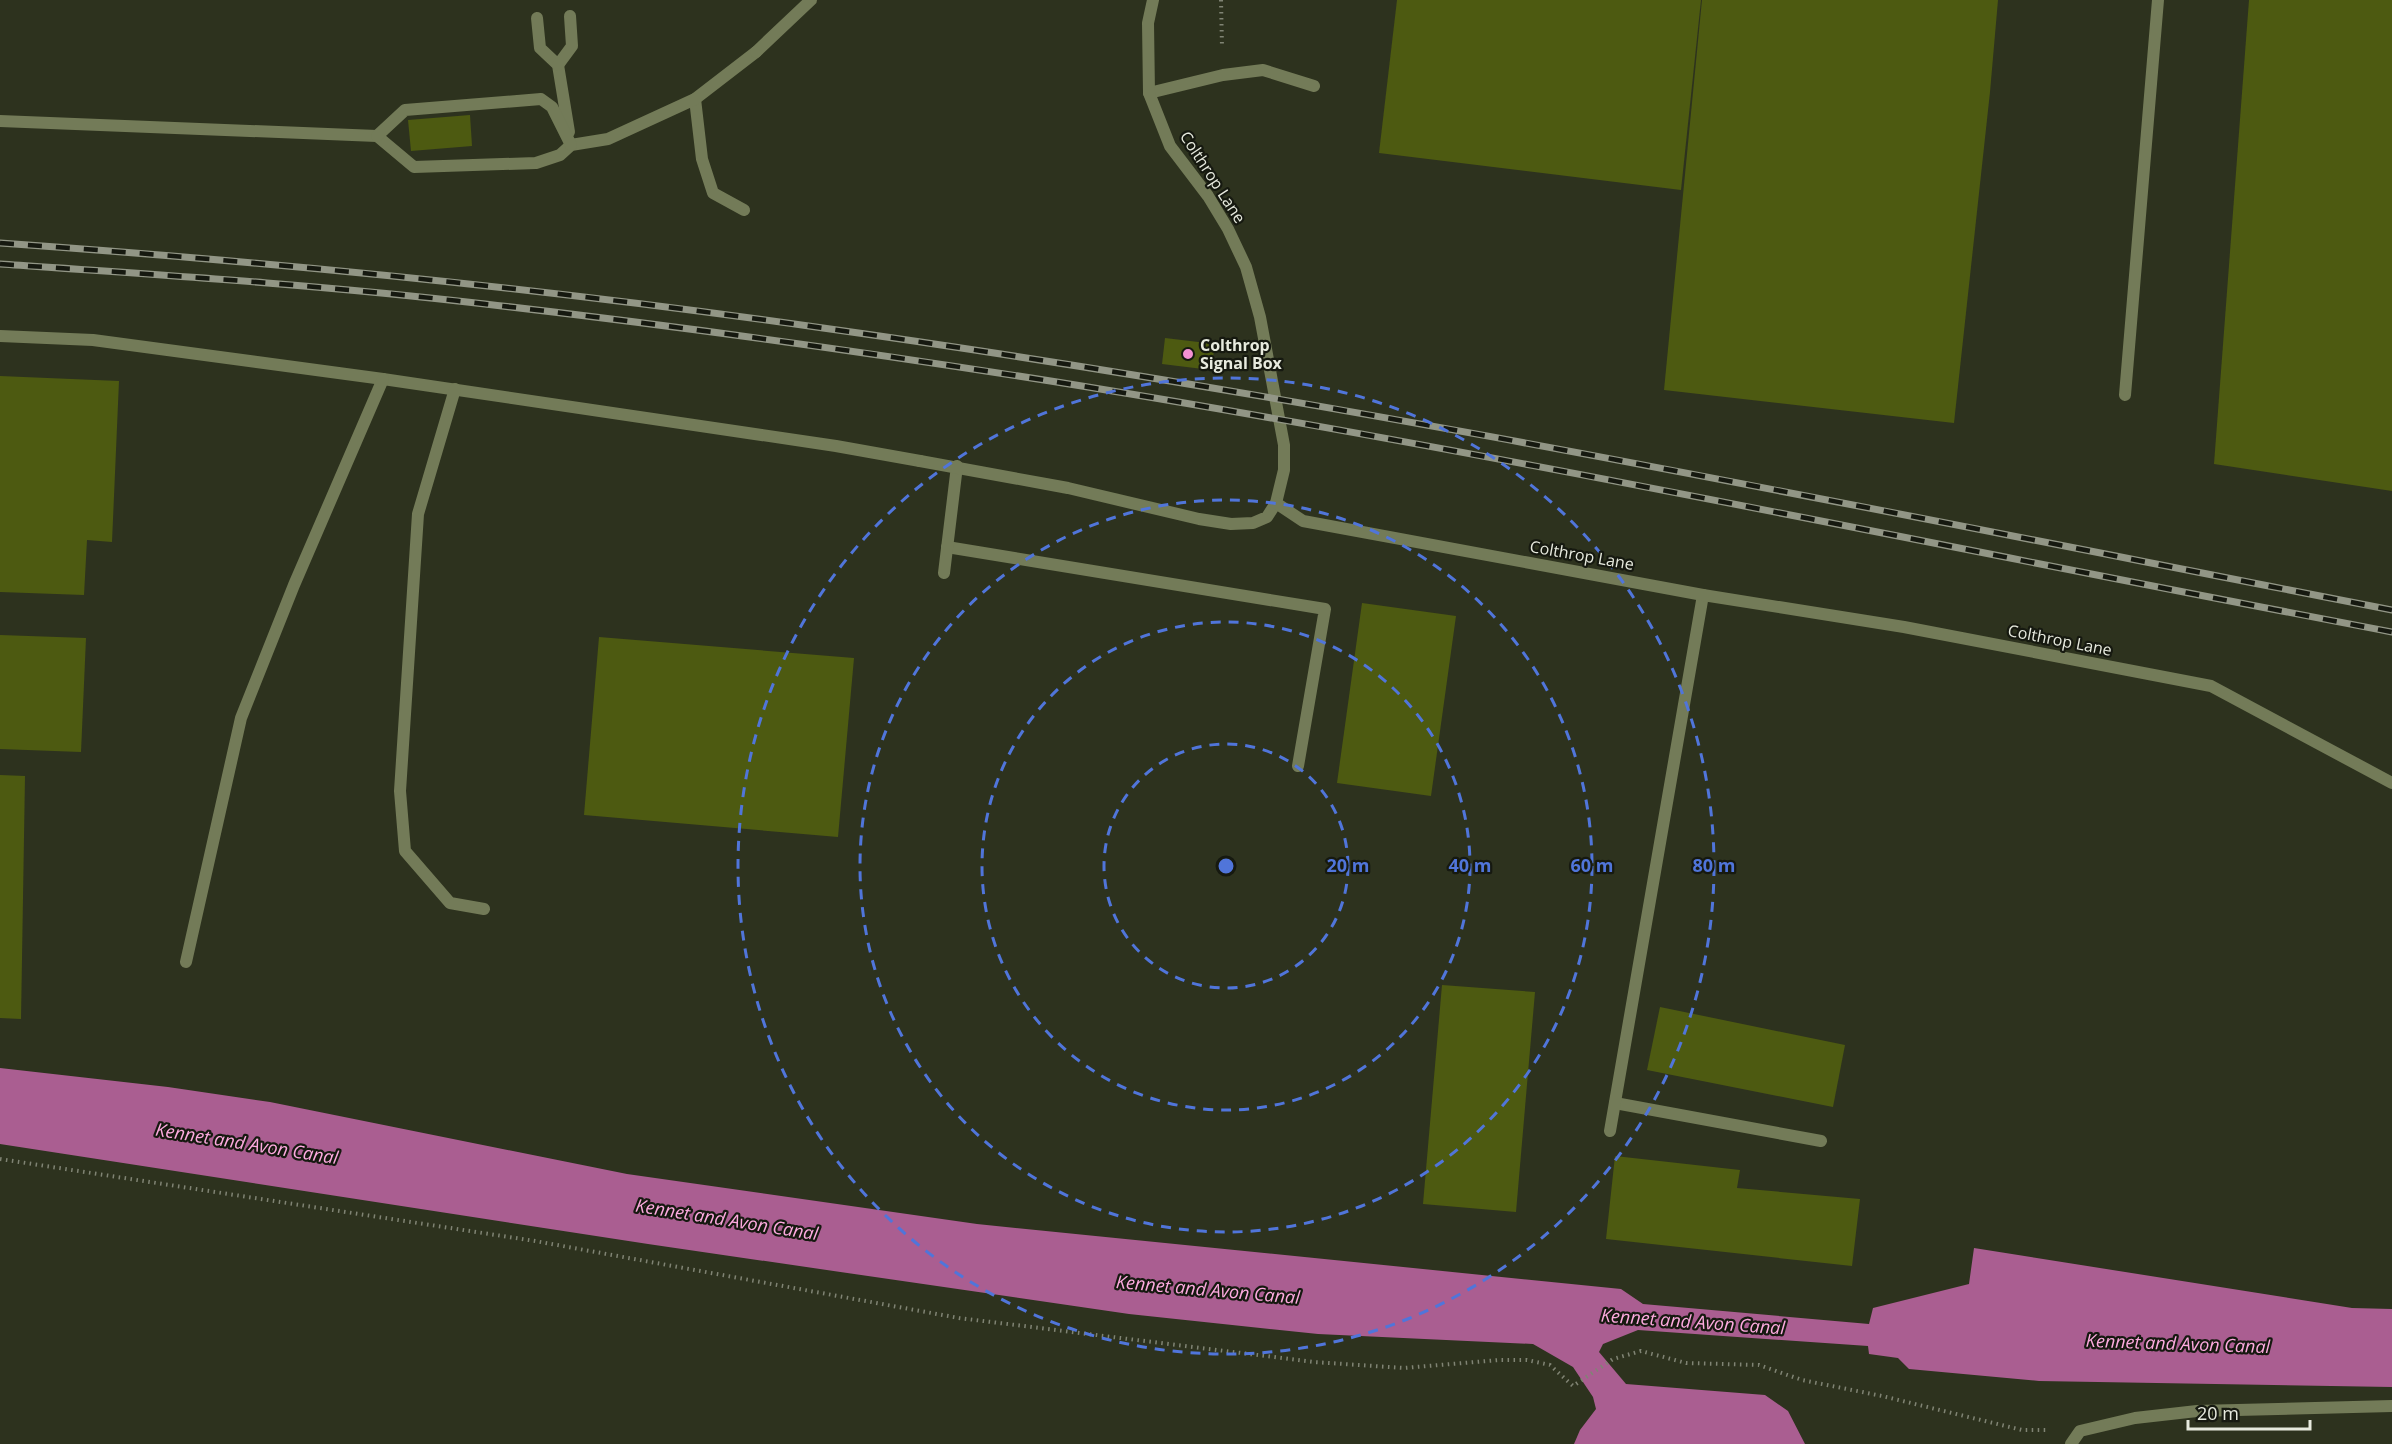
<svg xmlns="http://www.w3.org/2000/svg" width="2392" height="1444" viewBox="0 0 2392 1444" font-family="'Open Sans',sans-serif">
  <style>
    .water { fill: #aa5e91 }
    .building { fill: #4d5a11 }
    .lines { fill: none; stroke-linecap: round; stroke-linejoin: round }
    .path { stroke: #808474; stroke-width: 4; stroke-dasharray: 1.5 4.5; stroke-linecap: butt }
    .service { stroke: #737b58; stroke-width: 12 }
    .minor { stroke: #737b58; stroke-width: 12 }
    .rail-casing { stroke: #929686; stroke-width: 7 }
    .rail { stroke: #161910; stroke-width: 4.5; stroke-dasharray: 14; stroke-linecap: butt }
    .ring { fill: none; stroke: #5075da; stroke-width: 3; stroke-dasharray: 10 8 }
    .poi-dot { fill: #f591d2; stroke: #161910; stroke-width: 2 }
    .labels { text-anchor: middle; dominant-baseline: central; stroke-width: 4.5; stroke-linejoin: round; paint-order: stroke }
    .street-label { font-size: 16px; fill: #e7eade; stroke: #161910 }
    .poi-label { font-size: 16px; font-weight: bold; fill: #e7eade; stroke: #161910; text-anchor: start }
    .water-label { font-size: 18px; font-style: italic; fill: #fdaadf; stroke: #161910 }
    .centre { fill: #5075da; stroke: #161910; stroke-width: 3 }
    .ring-label { font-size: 18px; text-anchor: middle; font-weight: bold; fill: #5075da; stroke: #161910; stroke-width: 4.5; stroke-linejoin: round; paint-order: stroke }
  </style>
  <rect width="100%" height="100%" fill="#2d321e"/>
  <polygon class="water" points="0,1068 168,1087 270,1102 627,1174 977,1224 1621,1289 1643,1304 1869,1324 1873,1308 1969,1284 1974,1248 2352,1308 2392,1309 2392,1387 2039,1381 1909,1369 1898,1358 1869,1354 1868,1346 1638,1330 1603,1344 1599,1352 1626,1384 1765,1395 1788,1411 1805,1444 1574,1444 1580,1430 1596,1409 1593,1397 1573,1367 1533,1344 1318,1334 1129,1314 648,1244 0,1144"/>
  <g class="building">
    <polygon points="1397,0 1701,0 1681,190 1379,153"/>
    <polygon points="1702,0 1998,0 1990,92 1954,423 1664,390"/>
    <polygon points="2249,0 2392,0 2392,491 2214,464"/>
    <polygon points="470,115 472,146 411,151 408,120"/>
    <polygon points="1165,338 1215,344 1211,370 1162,364"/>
    <polygon points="0,376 119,381 112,542 87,540 84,595 0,592"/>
    <polygon points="1362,603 1456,616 1431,796 1337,783"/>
    <polygon points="0,635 86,638 81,752 0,749"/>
    <polygon points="599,637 854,658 838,837 584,815"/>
    <polygon points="0,775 25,776 21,1019 0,1018"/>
    <polygon points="1442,985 1535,992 1516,1212 1423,1204"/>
    <polygon points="1660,1007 1845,1045 1833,1107 1647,1070"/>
    <polygon points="1615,1156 1740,1170 1737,1188 1860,1199 1852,1266 1606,1239"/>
  </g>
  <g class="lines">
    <g class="path">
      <polyline points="1221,0 1222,47"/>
      <polyline points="0,1159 535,1241 959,1318 1314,1362 1404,1368 1499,1360 1527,1360 1550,1365 1573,1386 1613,1359 1641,1351 1686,1363 1759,1365 1802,1380 1882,1396 2022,1430 2049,1430"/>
    </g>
    <g class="service">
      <polyline points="537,18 540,48 558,65 569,132"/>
      <polyline points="558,65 572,46 570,16"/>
      <polyline points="1149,93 1223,75 1263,70 1314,86"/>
      <polyline points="695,99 702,159 713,193 744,210"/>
      <polyline points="0,121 377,136 414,167 536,163 560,155 571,145 608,139 695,99 756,52"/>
      <polyline points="377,136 405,110 541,99 552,107 571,145"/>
      <polyline points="0,336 93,340 383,379 836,446 920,461"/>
      <polyline points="455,389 418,514 400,791 405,851 450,903 484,909"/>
      <polyline points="2125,395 2158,0"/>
      <polyline points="947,547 1325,609 1298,766"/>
      <polyline points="944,573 957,466"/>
      <polyline points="186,962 241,718 294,585 383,379"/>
      <polyline points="1615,1103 1821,1141"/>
      <polyline points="1610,1131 1703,595"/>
    </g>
    <g class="minor">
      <polyline points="756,52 811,0"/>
      <polyline points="920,461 1068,488 1199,519 1231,524 1253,523 1267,517 1276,503 1284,470 1284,445 1260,317 1246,267 1228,229 1208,196 1170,146 1149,93 1148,23 1153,0"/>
      <polyline points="1276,503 1303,521 1703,595 1904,627 2211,686 2392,783"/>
      <polyline points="2071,1444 2080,1431 2135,1418 2197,1411 2392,1406"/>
    </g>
    <g class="rail-casing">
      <g id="rail">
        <path d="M 0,243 C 275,262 550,289 823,328 C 1349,401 1871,509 2392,610"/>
        <path d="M 0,264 C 162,275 324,285 485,304 C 687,327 888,355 1088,387 C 1525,458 1958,550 2392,632"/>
      </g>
    </g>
    <use href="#rail" class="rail"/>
  </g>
  <g class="ring">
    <circle cx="1226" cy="866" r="122"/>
    <circle cx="1226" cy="866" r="244"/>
    <circle cx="1226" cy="866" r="366"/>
    <circle cx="1226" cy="866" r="488"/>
  </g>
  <circle class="poi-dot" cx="1188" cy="354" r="6"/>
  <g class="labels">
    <g class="street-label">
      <text transform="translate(1213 177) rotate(57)">Colthrop Lane</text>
      <text transform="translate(1582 555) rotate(10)">Colthrop Lane</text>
      <text transform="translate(2060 640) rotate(11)">Colthrop Lane</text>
    </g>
    <g class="poi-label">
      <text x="1200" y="345">Colthrop<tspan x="1200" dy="18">Signal Box</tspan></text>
    </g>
    <g class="water-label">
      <text transform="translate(247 1143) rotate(9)">Kennet and Avon Canal</text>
      <text transform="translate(727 1219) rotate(9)">Kennet and Avon Canal</text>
      <text transform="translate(1208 1289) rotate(5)">Kennet and Avon Canal</text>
      <text transform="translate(1693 1321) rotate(4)">Kennet and Avon Canal</text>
      <text transform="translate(2178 1343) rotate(2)">Kennet and Avon Canal</text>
    </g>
  </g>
  <circle cx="1226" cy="866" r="9" class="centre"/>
  <g class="ring-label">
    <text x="1348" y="872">20 m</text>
    <text x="1470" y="872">40 m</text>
    <text x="1592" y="872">60 m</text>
    <text x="1714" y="872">80 m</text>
  </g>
  <path d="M2188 1420v9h122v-9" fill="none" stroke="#e7eade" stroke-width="3"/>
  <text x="2197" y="1420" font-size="18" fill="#e7eade" stroke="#161910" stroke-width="4.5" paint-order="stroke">20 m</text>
</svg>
